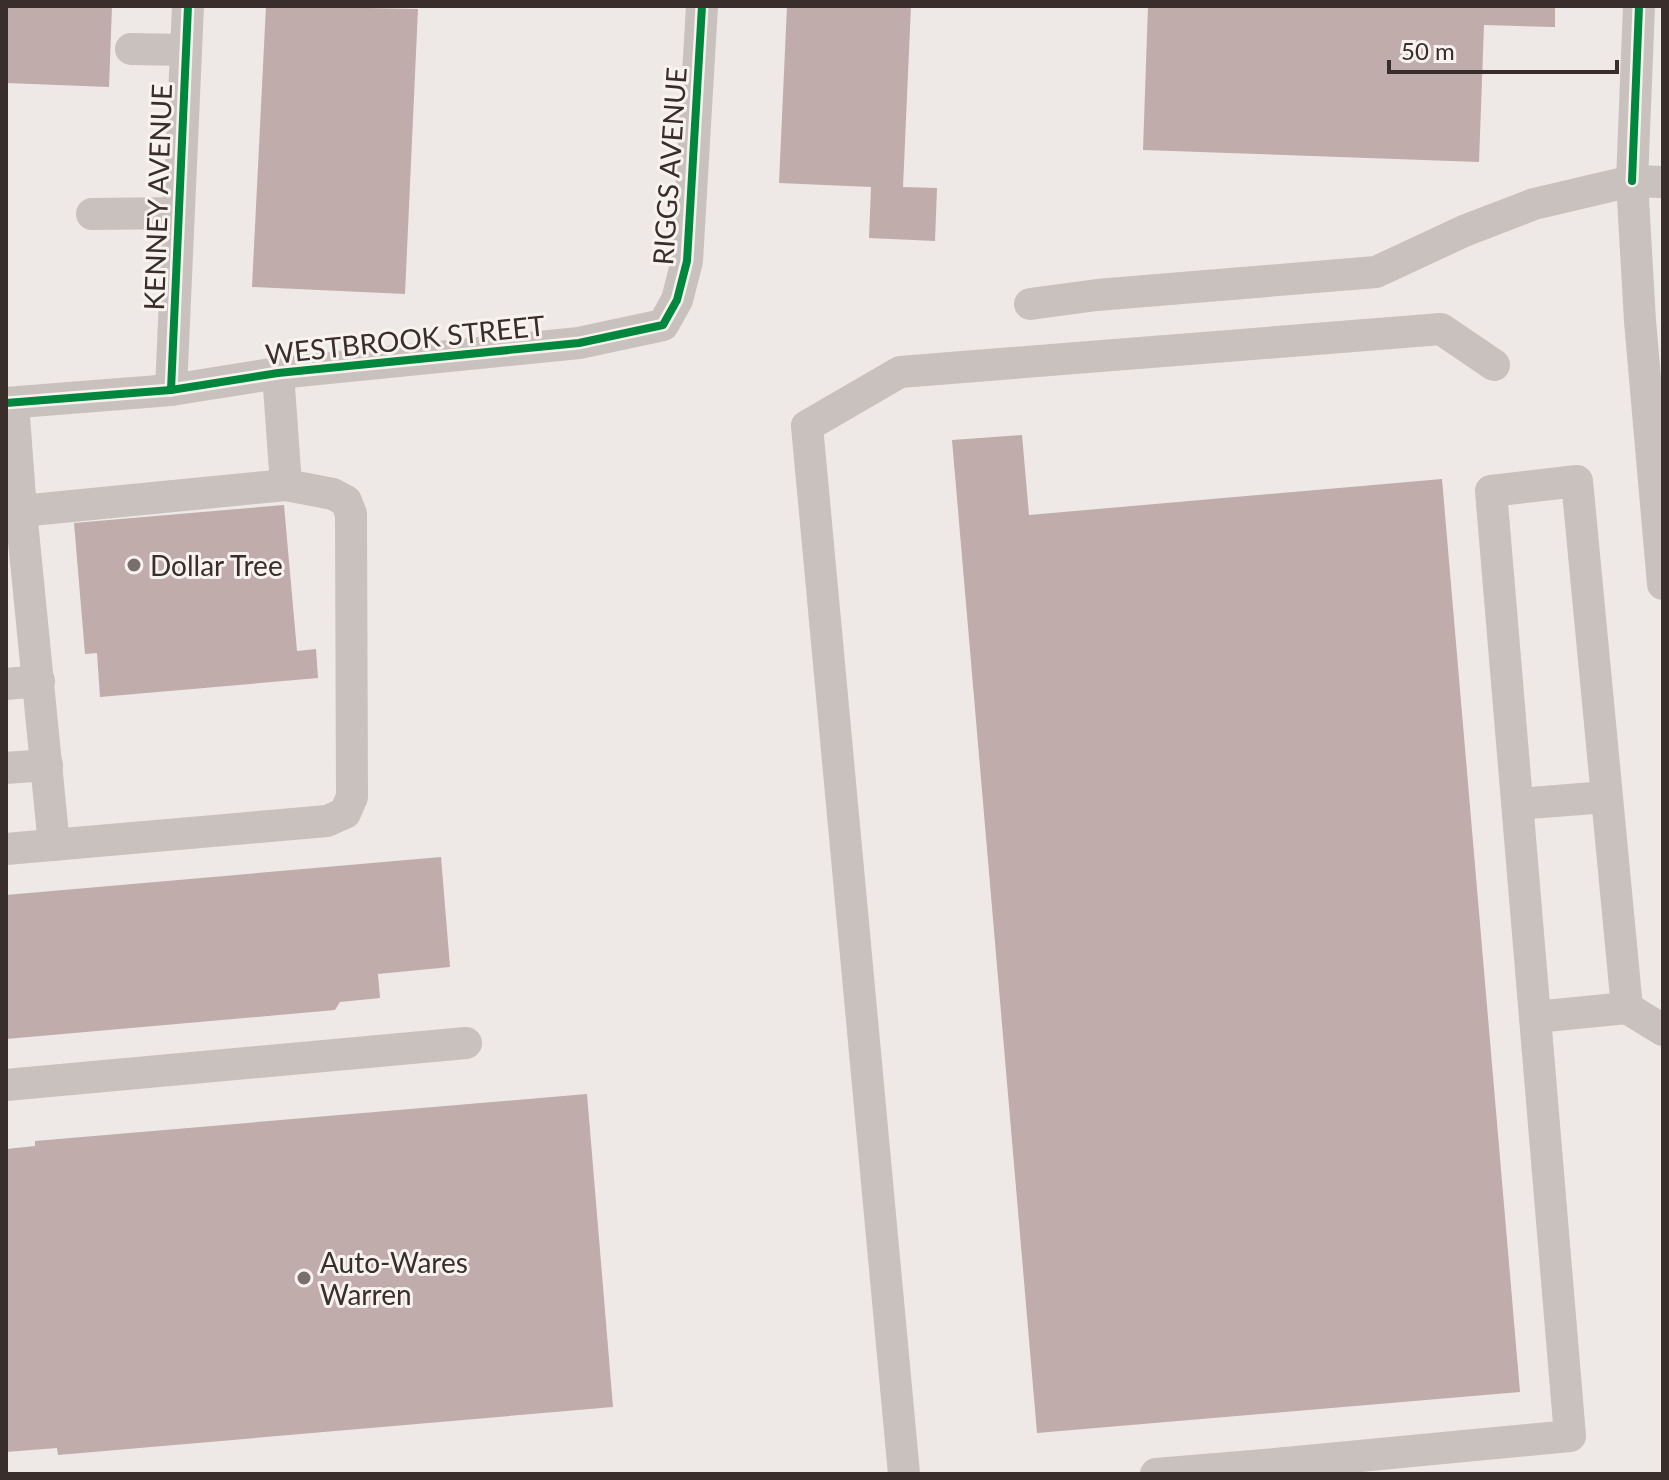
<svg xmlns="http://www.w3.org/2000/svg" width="1669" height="1480" viewBox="0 0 1669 1480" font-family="Lato,sans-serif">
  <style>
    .building { fill: #c0acaa }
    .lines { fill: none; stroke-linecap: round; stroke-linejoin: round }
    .minor { stroke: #c8c1be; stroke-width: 32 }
    .cycleway-casing { stroke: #f9f3ef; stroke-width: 13 }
    .cycleway { stroke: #00873e; stroke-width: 8 }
    .poi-dot { fill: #786f6d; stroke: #f9f3ef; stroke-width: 3 }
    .labels { text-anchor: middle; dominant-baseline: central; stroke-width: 6; stroke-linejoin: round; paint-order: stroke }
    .street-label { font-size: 28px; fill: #392e2c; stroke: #f9f3ef }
    .poi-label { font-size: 28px; fill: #392e2c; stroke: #f9f3ef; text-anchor: start }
  </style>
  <rect width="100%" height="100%" fill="#eee9e6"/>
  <g class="building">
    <polygon points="6,6 112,6 109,87 6,83"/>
    <polygon points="266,6 418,9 405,294 252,287"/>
    <polygon points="787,6 911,6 903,187 937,188 935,241 869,238 871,187 779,183"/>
    <polygon points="1148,6 1555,6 1555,27 1484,25 1479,162 1143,150"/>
    <polygon points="1022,435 1029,515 1442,479 1520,1392 1037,1433 952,440"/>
    <polygon points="284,505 297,651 316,649 318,678 100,697 97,653 85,654 74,523"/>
    <polygon points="441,857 450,967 378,974 380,998 340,1002 335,1010 6,1039 6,895"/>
    <polygon points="587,1094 613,1407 58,1455 57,1448 6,1452 6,1149 35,1146 35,1141"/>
  </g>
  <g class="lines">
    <g class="minor">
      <polyline points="1639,6 1632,181 1640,321 1663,584"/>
      <polyline points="131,49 185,50"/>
      <polyline points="92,214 178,213"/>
      <polyline points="1030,304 1097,295 1376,272 1464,231 1534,204 1632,181 1663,182"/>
      <polyline points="171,390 188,6"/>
      <polyline points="6,403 171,390 278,373 579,343 663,325 677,300 687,261 702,6"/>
      <polyline points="13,403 21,511 286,485"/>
      <polyline points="6,513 21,511 54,845"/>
      <polyline points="6,684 39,681"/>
      <polyline points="6,768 47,765"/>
      <polyline points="1518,804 1606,797"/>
      <polyline points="6,849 327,821 345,813 352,797 351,514 346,501 333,494 286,485 278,373"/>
      <polyline points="1535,1017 1627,1008"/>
      <polyline points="6,1085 466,1043"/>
      <polyline points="904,1474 807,426 900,372 1441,329 1494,365"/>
      <polyline points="1156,1474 1286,1463"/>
      <polyline points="1287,1474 1286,1463 1570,1436 1491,491 1577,481 1627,1008 1663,1030"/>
    </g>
    <g class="cycleway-casing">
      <g id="cycleway">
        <polyline points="1632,181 1639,6"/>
        <polyline points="171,390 188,6"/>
        <polyline points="6,403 171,390 278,373 579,343 663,325 677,300 687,261 702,6"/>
      </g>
    </g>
    <use href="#cycleway" class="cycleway"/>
  </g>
  <g class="poi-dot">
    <circle cx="134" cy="565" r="8"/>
    <circle cx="304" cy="1278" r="8"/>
  </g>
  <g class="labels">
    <g class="street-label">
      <text transform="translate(669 166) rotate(-86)">RIGGS AVENUE</text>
      <text transform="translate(157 197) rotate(-88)">KENNEY AVENUE</text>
      <text transform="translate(405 339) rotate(-6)">WESTBROOK STREET</text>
    </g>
    <g class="poi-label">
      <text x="150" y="565">Dollar Tree</text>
      <text x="320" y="1262">Auto-Wares<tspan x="320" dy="32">Warren</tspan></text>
    </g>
  </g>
  <rect width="1669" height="1480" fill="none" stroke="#392e2c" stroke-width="16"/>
  <path d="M1389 60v12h228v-12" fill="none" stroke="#392e2c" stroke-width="4"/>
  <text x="1401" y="60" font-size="24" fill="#392e2c" stroke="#f9f3ef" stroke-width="6" paint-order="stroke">50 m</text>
</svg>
